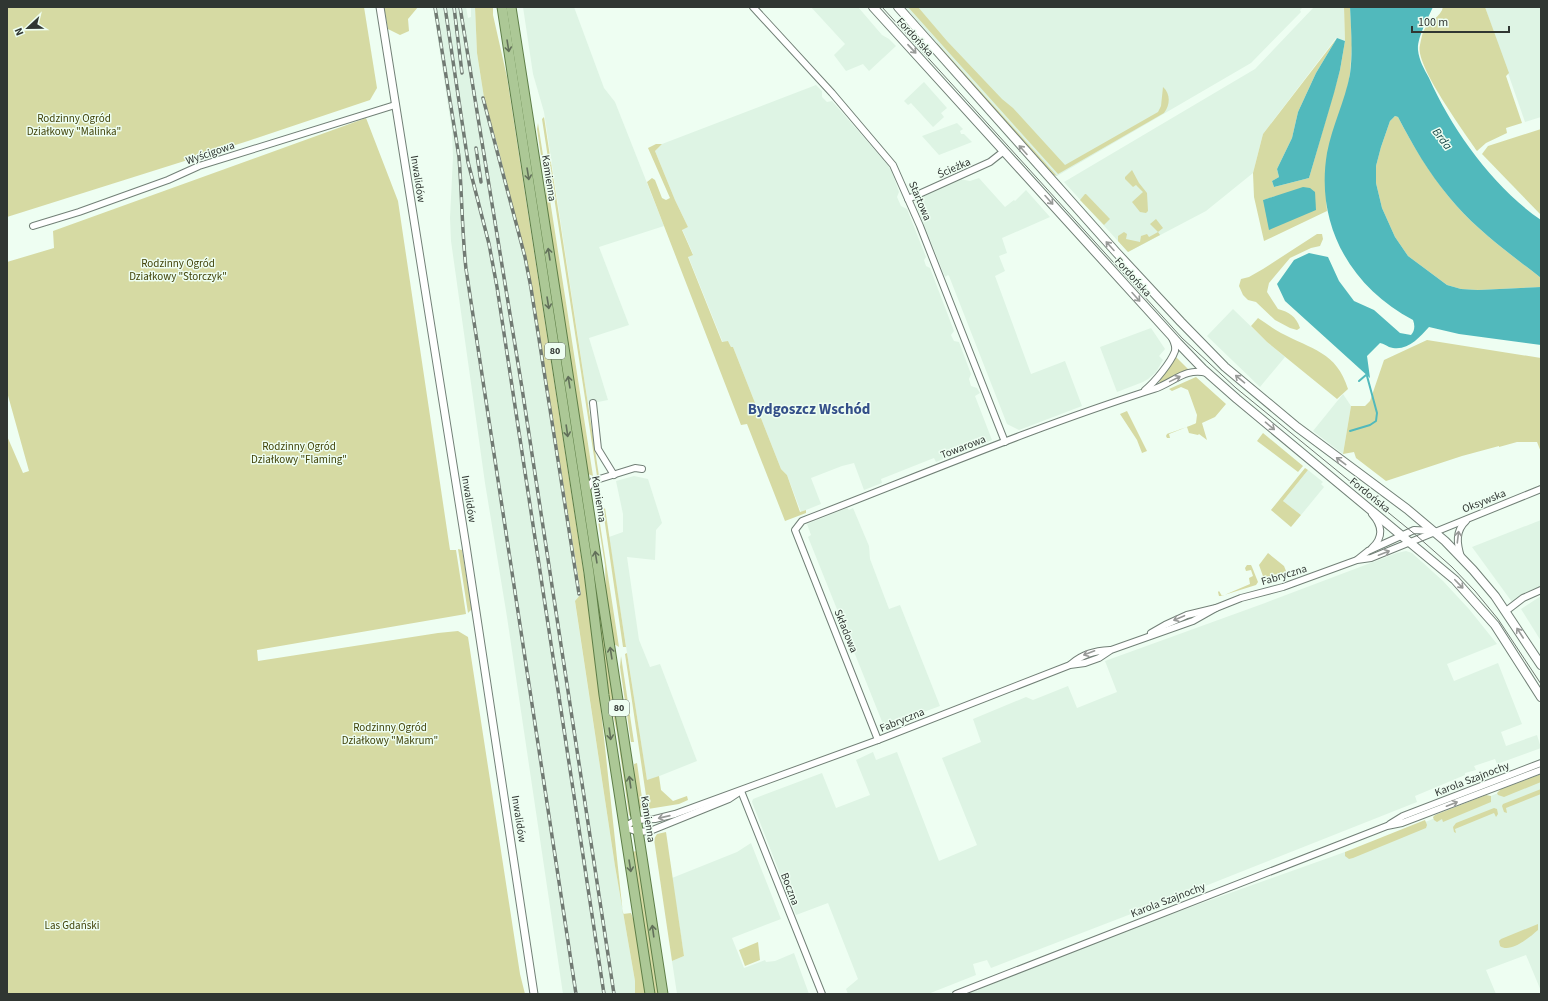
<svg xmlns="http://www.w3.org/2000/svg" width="1548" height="1001" viewBox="0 0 1548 1001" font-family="'Source Sans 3',sans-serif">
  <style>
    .built { fill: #def4e4 }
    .green { fill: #d6daa3; fill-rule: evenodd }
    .water { fill: #51b9bc }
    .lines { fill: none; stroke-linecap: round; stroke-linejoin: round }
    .stream { stroke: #51b9bc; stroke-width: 2 }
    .minor-casing { stroke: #728077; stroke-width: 8 }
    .tertiary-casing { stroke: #728077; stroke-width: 9 }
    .secondary-casing { stroke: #728077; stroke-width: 10 }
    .primary-casing { stroke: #5d7d46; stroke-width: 11 }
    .minor { stroke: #fff; stroke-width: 6 }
    .tertiary { stroke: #fff; stroke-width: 7 }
    .secondary { stroke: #fff; stroke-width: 8 }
    .primary { stroke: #acc896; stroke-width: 9 }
    .tram { stroke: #717a73; stroke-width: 1 }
    .rail-casing { stroke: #717a73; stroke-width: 3.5 }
    .rail { stroke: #eefef2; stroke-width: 2; stroke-dasharray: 6; stroke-linecap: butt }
    .oneway { stroke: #62705a }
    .oneway2 { stroke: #989a98 }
    .labels { text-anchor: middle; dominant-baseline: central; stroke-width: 3; stroke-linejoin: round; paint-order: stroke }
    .shield { fill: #eefef2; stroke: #69726c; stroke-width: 1 }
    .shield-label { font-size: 10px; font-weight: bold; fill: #303632 }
    .street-label { font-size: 11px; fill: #303632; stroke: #eefef2 }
    .park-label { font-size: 11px; fill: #414309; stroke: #eefef2 }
    .water-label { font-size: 12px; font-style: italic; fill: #0e3f40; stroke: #eefef2 }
    .district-label { font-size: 15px; font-weight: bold; fill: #345089; stroke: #eefef2 }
  </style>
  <rect width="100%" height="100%" fill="#eefef2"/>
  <g class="built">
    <polygon points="433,7 466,7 468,18 471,17 471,7 475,7 477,53 485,104 498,147 531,283 581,595 575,602 615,866 635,981 635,994 563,994 507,617 485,483 451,241 450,218 453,157 452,131"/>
    <polygon points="523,7 574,7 604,88 615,102 664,226 599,247 629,325 589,338 608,400 588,404 544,112 533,74"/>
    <polygon points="811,7 858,7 882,35 889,39 896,46 869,71 863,64 846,71 834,55 845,44"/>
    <polygon points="905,7 1303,7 1300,10 1301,12 1251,63 1057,176"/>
    <polygon points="1314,7 1344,7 1345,41 1336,38 1263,134 1253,173 1206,211 1128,252 1064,182 1255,69"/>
    <polygon points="1485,7 1541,7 1541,117 1525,122"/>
    <polygon points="924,82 947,108 941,113 944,117 933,127 911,103 908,105 904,101"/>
    <polygon points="816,85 822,91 822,97 827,102 832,101 887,164 892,172 899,192 897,197 901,206 907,209 926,257 924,260 926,266 930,268 954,331 951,335 954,341 959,342 971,374 969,379 971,386 977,388 980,393 975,396 992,440 936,462 934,458 881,479 882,483 864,490 854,463 842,466 811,478 821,504 801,512 787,475 781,469 733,347 731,347 728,341 723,343 688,256 693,254 682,229 688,227 675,200 655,151 662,144"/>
    <polygon points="957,123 963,129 960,131 961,134 964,134 972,142 939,155 922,136"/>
    <polygon points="979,178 1005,207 1014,200 1015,201 1026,190 1050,217 1002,238 1007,253 999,256 1005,271 995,276 1031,374 1065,361 1082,406 1019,430 1007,424 949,276 948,275 945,277 915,202 918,197 960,179 970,181"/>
    <polygon points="1233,309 1267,342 1285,357 1260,387 1207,336"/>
    <polygon points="1151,328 1165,349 1159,356 1163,360 1156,372 1148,379 1143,382 1117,392 1100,347"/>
    <polygon points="1343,394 1351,406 1343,454 1313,431"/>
    <polygon points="1308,470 1323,482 1321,484 1324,487 1301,515 1283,501"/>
    <polygon points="634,476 648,479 662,523 656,530 655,560 627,557 639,640 650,667 660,664 697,761 647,781 609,537 623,532 623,514 616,481"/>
    <polygon points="847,508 849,510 853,508 869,546 870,559 889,609 900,605 940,706 886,726 883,724 808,537 811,535 807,524"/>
    <polygon points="1541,520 1541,586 1512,602 1472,547"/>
    <polygon points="1406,551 1412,553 1443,581 1469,609 1497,644 1447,664 1454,681 1498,663 1522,724 1501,732 1506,746 1537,735 1541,748 1497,764 1495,759 1474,766 1476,770 1465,773 1465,775 1415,796 1417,802 1175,898 1155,905 1151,903 1146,905 1144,909 991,968 987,960 973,964 976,975 928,994 848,994 846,989 858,979 828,903 796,915 752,802 753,799 822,773 836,808 870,795 856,760 873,752 876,760 897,752 939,861 977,845 942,758 981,742 973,719 1026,697 1033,700 1068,686 1077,708 1117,692 1105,661 1265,603 1397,553"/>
    <polygon points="1541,596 1541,641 1521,609"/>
    <polygon points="1541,776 1541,991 1526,955 1486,970 1496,994 967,994 1041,964 1051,957 1345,852 1347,853"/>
    <polygon points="751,843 781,919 732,938 744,968 765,960 766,962 775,961 794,953 809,994 677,994 672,961 684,956 672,878 737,852"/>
  </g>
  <g class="green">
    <polygon points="7,7 364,7 377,88 370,100 248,141 7,217"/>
    <polygon points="384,7 418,7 408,19 409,31 400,35 388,29"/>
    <polygon points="475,7 493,7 493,15 507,77 592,627 623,914 631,913 636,926 646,994 635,994 635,981 615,866 575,601 581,594 531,283 498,147 485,104 477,53"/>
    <polygon points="505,7 507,7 633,819 629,815 617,733 609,696"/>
    <path d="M 908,7 L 918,7 L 947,41 L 1002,99 L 1013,108 L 1065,165 L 1158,112 L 1161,106 L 1163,87 C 1171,94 1170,105 1164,113 L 1058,174 Z"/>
    <path d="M 1344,7 L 1350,7 L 1352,45 L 1350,74 L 1326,198 L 1327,211 L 1264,241 L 1254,197 L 1253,173 L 1263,134 L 1337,38 L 1316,73 L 1298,112 L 1292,138 L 1277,169 L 1279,177 L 1272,181 L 1274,187 L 1309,178 L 1340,70 L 1345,41 ZM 1276,196 L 1316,210 L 1263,200 Z"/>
    <path d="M 1443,7 L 1485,7 L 1509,73 L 1506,76 L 1522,123 L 1506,128 L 1507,133 L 1486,143 L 1477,151 C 1465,133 1414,64 1420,45 C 1421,40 1422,34 1424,30 C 1429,21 1441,17 1443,7 Z"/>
    <polygon points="937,43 1057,176 1051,174 937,46"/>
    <path d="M 1395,116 L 1398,117 C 1413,146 1429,172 1449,197 C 1475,229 1509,253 1541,278 L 1541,287 L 1478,290 L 1461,289 L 1447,285 L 1408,256 L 1395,237 L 1382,208 L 1376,183 L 1376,166 L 1381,147 L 1390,121 Z"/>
    <polygon points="544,117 599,476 597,476 542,119"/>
    <polygon points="366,118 398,201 450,550 456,550 466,614 257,650 258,661 438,633 458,631 468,637 520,974 525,994 7,994 7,436 23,473 29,471 7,392 7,262 54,248 53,231"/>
    <polygon points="538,123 593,476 588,474 547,215 545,182 537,129"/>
    <polygon points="1541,129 1541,215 1482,154 1488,146"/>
    <polygon points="656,144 662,144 655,151 675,200 688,227 682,230 693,255 688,257 722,342 728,341 731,347 733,347 781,469 787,475 800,512 806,510 806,513 785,521 747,424 741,425 647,182 652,178 655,180 662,198 666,200 670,198 648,148"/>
    <polygon points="1132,170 1139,183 1147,193 1148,211 1146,213 1140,212 1132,202 1143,192 1136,185 1133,187 1125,179 1125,177"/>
    <polygon points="1085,194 1086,194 1110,219 1104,225 1080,200"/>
    <polygon points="1156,219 1163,228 1158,232 1160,235 1128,252 1118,241 1118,236 1124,232 1127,234 1126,239 1140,242 1141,236 1147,234 1149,237 1158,232 1150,224"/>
    <path d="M 1317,234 L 1322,234 L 1323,239 L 1320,246 L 1311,248 L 1290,258 L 1269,283 L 1267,292 L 1278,309 C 1289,312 1296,316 1300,328 L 1297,330 L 1290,328 L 1275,320 L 1256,302 L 1248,300 L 1243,295 L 1239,286 L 1241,279 L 1249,277 L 1263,269 Z"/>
    <path d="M 1258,318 C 1266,323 1273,329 1281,333 C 1311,349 1337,352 1348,389 L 1337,399 L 1267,342 L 1251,326 Z"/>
    <polygon points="1427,340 1541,358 1541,452 1537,442 1517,442 1499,447 1499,446 1462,456 1386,481 1356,458 1354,452 1343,454 1351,406 1365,406 1370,401 1384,360"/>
    <polygon points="1176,357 1189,370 1161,383 1159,382"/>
    <path d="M 1196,377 L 1226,404 L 1215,417 L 1202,423 L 1207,440 L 1199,434 L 1198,435 L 1189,433 L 1187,427 L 1169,434 L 1170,438 L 1167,438 L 1166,436 L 1167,434 C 1172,432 1194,425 1196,423 L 1197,415 L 1188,390 L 1181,387 L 1172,391 L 1169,389 Z"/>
    <polygon points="1127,411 1147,451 1142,453 1137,440 1120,414"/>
    <polygon points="1263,433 1303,466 1298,472 1257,441"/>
    <polygon points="1305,468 1308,470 1283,501 1301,515 1291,527 1271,510"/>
    <polygon points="594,485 619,647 614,644 612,639 606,596 605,565 593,490"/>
    <polygon points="605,508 626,647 623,647 603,510"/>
    <polygon points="458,549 462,550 471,605 471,610 468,613"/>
    <polygon points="1268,553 1284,566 1288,576 1270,581 1266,578 1264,579 1259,565"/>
    <polygon points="1247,565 1251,565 1252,567 1258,582 1256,585 1221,596 1219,596 1218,592 1219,591 1222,596 1250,584 1249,578 1253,576 1251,570 1246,571 1245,568"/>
    <polygon points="627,653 647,780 659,776 661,790 673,801 687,796 688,800 679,804 648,809 625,654"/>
    <polygon points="621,656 634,742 631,742 620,667"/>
    <path d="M 637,763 L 644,812 C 632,802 635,779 634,764 Z"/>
    <polygon points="1541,774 1541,782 1504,797 1498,795 1497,793 1501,789"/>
    <polygon points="1541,789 1541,794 1506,808 1507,813 1504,812 1502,806 1503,804"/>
    <polygon points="1486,795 1491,796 1491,802 1443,822 1442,819 1437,822 1434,820 1433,817 1435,815"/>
    <polygon points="1494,808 1497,809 1498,814 1496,817 1494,813 1455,829 1456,833 1454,832 1453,827 1456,823"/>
    <polygon points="1425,820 1427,825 1426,828 1353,858 1349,859 1345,856 1345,852"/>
    <polygon points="666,832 684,956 672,961 654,839 657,834"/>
    <polygon points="637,851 659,994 653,994 631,852"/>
    <path d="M 1538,924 L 1538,930 C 1530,937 1510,954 1500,946 L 1499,941 L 1501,939 Z"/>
    <polygon points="758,942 760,960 745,966 739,950"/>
  </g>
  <g class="water">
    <path d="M 1350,7 L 1433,7 C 1428,18 1417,38 1418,50 C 1419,60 1424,69 1429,78 C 1452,130 1494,188 1541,220 L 1541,278 C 1509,253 1475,229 1449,197 C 1429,173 1413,146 1398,117 L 1395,116 L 1390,121 L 1381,147 L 1376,166 L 1376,183 L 1382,208 L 1395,237 L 1408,256 L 1447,285 L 1461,289 L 1478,290 L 1541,287 L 1541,345 L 1459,334 L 1429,327 C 1419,338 1406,353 1389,347 C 1386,345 1384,344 1380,343 L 1367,356 L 1370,378 L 1285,301 L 1277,284 L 1294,260 L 1309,253 L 1328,257 L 1339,281 L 1354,301 L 1374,310 L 1400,333 L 1411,335 C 1415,331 1415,325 1413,320 C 1350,287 1315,224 1327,153 C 1332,126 1345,101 1350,74 C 1353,52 1351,29 1350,7 Z"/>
    <polygon points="1337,38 1345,41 1340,70 1334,93 1309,178 1274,187 1272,181 1279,177 1277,169 1292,138 1298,112 1316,73"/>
    <polygon points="1303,187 1310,188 1315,192 1316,210 1269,230 1263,200"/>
  </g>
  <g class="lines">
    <g class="stream">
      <polyline points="1359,381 1366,375"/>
      <polyline points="1350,431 1370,425 1376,421 1377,413 1367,376"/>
    </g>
    <g class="minor-casing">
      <g id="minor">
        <polyline points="753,7 832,93 893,165 920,226 1005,442"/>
        <polyline points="908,199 990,162 1004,151"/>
        <polyline points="33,226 79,212 168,180 199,166 395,105"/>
        <path d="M 1145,390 C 1155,382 1171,362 1175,351 C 1176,346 1174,342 1172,338"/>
        <polyline points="593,403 598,449 614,475"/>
        <polyline points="586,490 593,481 635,468 642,469"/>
        <path d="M 1372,514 C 1382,525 1384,537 1372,548"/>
        <path d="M 1461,557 C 1457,544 1455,531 1466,521"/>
        <polyline points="1358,559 1368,551 1414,530 1434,531"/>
        <polyline points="1506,611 1523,598 1541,590"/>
        <polyline points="1151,633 1165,625 1187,615 1216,608 1241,598 1283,587 1357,560 1371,558 1541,489"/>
        <path d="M 1071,664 C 1083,654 1094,651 1110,650"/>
        <path d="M 878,740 L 795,530 L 802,521 C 919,476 1034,427 1154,389 C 1173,383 1185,367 1207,373"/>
        <polyline points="741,791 822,994"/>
        <polyline points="1390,824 1403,816 1541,763"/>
        <polyline points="624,827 636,820 655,819 675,814 878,740 1070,665 1085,663 1099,658 1111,650 1193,621 1216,608"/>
        <polyline points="624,827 638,832 650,831 729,799 738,793"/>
        <polyline points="956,994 1387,826 1402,823 1541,770"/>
      </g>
    </g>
    <g class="tertiary-casing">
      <polyline id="tertiary" points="380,7 466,546 534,994"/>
    </g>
    <g class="secondary-casing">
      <g id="secondary">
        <polyline points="873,7 1178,343 1203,369 1237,399 1455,580 1495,625 1541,697"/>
        <polyline points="898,7 1116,252 1181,322 1225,367 1297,427 1407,509 1445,541 1473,570 1495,596 1541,665"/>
      </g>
    </g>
    <g class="primary-casing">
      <g id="primary">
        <polyline points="502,7 589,573 604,695 650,994"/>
        <polyline points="511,7 559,315 663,994"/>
      </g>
    </g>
    <use href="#minor" class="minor"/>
    <use href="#tertiary" class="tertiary"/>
    <use href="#secondary" class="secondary"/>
    <use href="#primary" class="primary"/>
    <polyline class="tram" points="882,7 1182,338 1236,388 1417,536 1452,567 1475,591 1498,619 1541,684"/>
    <g class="rail-casing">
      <g id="rail">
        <path d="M 435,7 L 459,157 C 462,195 462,232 466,269 L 576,994"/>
        <polyline points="445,7 468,162 489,244 497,287 604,994"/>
        <polyline points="454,7 462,73"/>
        <polyline points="460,7 522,388 614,994"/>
        <polyline points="483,98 525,257 531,288 579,594"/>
        <polyline points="476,148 481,182"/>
      </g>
    </g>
    <use href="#rail" class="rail"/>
  </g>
  <defs><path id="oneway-shaft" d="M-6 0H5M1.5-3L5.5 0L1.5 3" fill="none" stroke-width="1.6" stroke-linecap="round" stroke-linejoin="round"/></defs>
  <g class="oneway">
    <use href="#oneway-shaft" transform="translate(508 46) rotate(81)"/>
    <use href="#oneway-shaft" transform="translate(528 174) rotate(81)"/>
    <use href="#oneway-shaft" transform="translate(549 254) rotate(-99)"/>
    <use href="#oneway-shaft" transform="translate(548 303) rotate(81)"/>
    <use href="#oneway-shaft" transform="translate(569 382) rotate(-99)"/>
    <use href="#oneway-shaft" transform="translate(567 431) rotate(82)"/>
    <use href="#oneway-shaft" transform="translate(596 557) rotate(-99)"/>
    <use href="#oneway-shaft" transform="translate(611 653) rotate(-99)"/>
    <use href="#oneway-shaft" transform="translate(610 734) rotate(82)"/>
    <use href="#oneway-shaft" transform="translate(630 782) rotate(-98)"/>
    <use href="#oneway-shaft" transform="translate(630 866) rotate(81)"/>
    <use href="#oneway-shaft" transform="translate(653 931) rotate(-98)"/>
  </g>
  <g class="oneway2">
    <use href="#oneway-shaft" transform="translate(912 49) rotate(47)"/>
    <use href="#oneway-shaft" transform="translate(1023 150) rotate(-132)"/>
    <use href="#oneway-shaft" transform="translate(1049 200) rotate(48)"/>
    <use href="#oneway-shaft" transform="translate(1110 246) rotate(-132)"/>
    <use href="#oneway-shaft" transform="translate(1136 297) rotate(48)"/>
    <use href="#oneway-shaft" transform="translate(1175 379) rotate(-26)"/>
    <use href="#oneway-shaft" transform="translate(1240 379) rotate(-140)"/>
    <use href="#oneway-shaft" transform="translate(1270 426) rotate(40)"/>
    <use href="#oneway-shaft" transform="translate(1341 461) rotate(-143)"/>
    <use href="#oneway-shaft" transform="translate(1458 537) rotate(-83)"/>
    <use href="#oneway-shaft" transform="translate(1384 553) rotate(-21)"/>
    <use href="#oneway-shaft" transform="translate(1459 584) rotate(46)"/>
    <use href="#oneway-shaft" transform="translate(1179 618) rotate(157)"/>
    <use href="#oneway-shaft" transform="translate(1520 633) rotate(-123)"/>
    <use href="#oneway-shaft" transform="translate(1089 653) rotate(159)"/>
    <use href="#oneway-shaft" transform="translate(1452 804) rotate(-21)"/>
    <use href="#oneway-shaft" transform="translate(664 817) rotate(167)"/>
  </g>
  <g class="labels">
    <g class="shield">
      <rect x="545" y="343" width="20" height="16" rx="3"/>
      <rect x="609" y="700" width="20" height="16" rx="3"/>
    </g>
    <g class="shield-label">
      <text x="555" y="351">80</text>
      <text x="619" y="708">80</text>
    </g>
    <g class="street-label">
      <text transform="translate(915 37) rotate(47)">Fordońska</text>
      <text transform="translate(210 153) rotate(-19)">Wyścigowa</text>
      <text transform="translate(954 168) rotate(-24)">Ścieżka</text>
      <text transform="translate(549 178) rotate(81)">Kamienna</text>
      <text transform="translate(418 179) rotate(81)">Inwalidów</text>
      <text transform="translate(920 201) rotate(67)">Startowa</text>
      <text transform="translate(1133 277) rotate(48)">Fordońska</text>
      <text transform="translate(963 447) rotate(-21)">Towarowa</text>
      <text transform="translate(1370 495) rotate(39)">Fordońska</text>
      <text transform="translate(469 499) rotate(81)">Inwalidów</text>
      <text transform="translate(599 499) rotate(81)">Kamienna</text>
      <text transform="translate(1484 501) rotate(-22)">Oksywska</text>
      <text transform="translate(1284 575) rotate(-17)">Fabryczna</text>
      <text transform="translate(846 631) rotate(68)">Składowa</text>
      <text transform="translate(902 720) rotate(-22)">Fabryczna</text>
      <text transform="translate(1472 779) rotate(-21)">Karola Szajnochy</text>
      <text transform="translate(519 819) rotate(81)">Inwalidów</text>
      <text transform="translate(648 819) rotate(81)">Kamienna</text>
      <text transform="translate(790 889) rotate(69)">Boczna</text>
      <text transform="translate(1168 900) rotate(-21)">Karola Szajnochy</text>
    </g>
    <g class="park-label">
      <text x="74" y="118">Rodzinny Ogród<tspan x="74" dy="13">Działkowy "Malinka"</tspan></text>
      <text x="178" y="263">Rodzinny Ogród<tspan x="178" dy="13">Działkowy "Storczyk"</tspan></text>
      <text x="299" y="446">Rodzinny Ogród<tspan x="299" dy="13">Działkowy "Flaming"</tspan></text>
      <text x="390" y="727">Rodzinny Ogród<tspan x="390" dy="13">Działkowy "Makrum"</tspan></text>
      <text x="72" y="925">Las Gdański</text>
    </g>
    <g class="water-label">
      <text transform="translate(1442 139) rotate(52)">Brda</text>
    </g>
    <g class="district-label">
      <text x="809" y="409">Bydgoszcz Wschód</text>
    </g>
  </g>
  <rect width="1548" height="1001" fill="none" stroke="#303632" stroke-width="16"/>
  <g transform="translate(28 28) rotate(248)" stroke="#eefef2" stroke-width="3" paint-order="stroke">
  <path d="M0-3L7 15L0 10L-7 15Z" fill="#303632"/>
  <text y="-6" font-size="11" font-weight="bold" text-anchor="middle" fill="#303632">N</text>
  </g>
  <path d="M1412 26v6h97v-6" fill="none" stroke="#303632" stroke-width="2"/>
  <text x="1418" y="26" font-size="12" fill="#303632" stroke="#eefef2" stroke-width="3" paint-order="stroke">100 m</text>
</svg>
